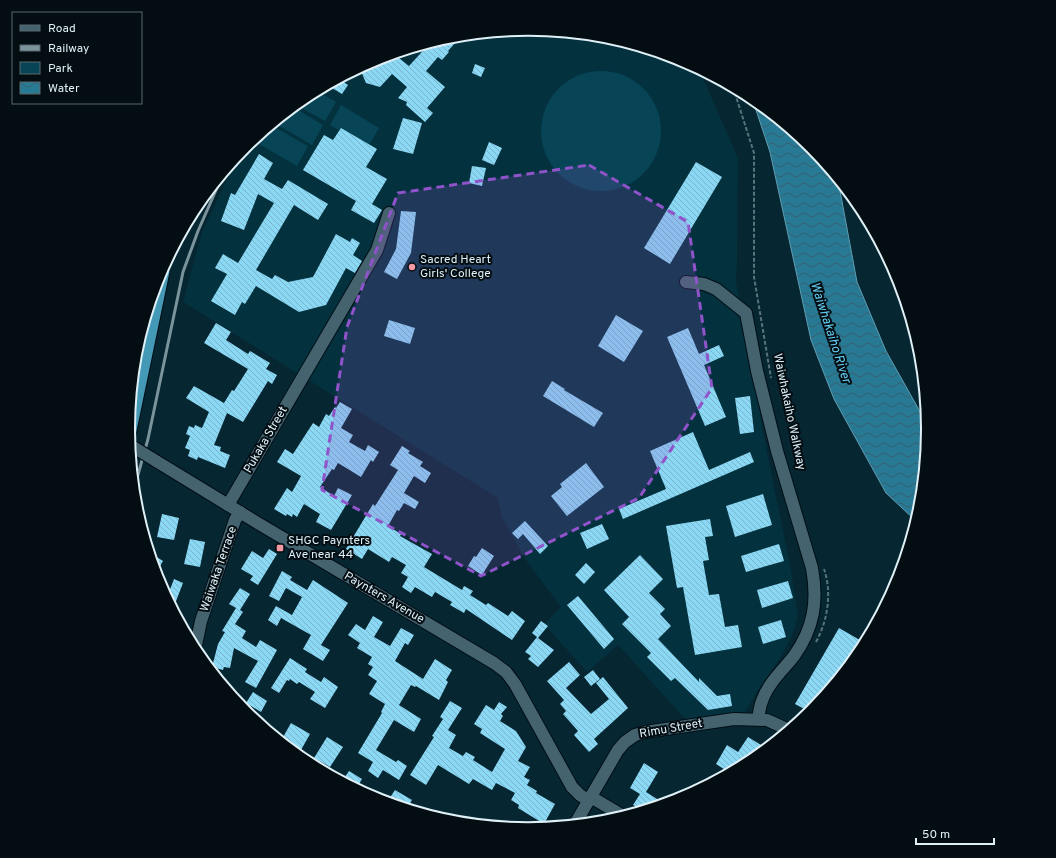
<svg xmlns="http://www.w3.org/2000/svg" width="1056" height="858" viewBox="0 0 1056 858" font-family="Overpass,sans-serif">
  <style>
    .built { fill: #04313e }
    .green { fill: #064456 }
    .water { fill: url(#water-waves); stroke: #5f9db2 }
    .building { fill: url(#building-back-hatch) }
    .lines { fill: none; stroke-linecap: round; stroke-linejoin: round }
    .minor-casing { stroke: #000e16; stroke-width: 14 }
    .highway-casing { stroke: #000e16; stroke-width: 19 }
    .path { stroke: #59737c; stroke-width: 2; stroke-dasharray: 4 2; stroke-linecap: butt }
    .minor { stroke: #44636f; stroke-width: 12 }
    .highway { stroke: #4499b6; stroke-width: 17 }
    .rail { stroke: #7b939b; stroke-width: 3 }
    .minor-bridge-casing { stroke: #000e16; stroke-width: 14; stroke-linecap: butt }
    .minor-bridge { stroke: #44636f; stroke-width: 12 }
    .marked { fill: #8f53ca; fill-opacity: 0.2; stroke: #8f53ca; stroke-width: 3; stroke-dasharray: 8 5; stroke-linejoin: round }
    .poi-dot { fill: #f49aa3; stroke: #030d12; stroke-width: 1.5 }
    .labels { text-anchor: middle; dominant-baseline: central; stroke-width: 4; stroke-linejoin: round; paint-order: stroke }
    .poi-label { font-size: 12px; fill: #dff0f7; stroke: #030d12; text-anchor: start }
    .street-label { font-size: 12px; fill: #dff0f7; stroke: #030d12 }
    .water-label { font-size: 13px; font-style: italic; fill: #65cff4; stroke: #030d12 }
    .rim { fill: none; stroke: #dff0f7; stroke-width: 2 }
  </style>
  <defs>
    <pattern id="water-waves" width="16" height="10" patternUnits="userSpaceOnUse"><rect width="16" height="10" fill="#287994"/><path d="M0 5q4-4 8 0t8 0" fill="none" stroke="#36606f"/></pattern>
    <pattern id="building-back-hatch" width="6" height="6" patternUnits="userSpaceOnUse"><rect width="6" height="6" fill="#8bd8f5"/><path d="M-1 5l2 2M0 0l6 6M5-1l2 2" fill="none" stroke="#79b4ca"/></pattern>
  </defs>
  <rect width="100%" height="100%" fill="#062631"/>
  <polygon class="built" points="528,29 606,37 681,60 699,69 738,158 737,263 736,281 767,452 791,570 798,616 792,636 779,660 757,692 742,717 687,721 618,645 587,672 544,624 561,607 525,559 502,517 498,498 183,302 202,232 230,173 254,139 306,96 375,59 450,37"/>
  <g class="green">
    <circle cx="601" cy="131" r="60"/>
    <polygon points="317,91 336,102 325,121 296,105 306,96"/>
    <polygon points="341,105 379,128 368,147 330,125"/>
    <polygon points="293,107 323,125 312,145 274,123"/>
    <polygon points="271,125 308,146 297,166 259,144"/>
  </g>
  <polygon class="water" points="752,98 811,146 838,180 857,282 886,351 927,424 928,429 920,507 916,521 886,493 834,399 811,340 770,152"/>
  <g class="building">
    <polygon points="462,35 448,51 449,52 442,60 438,57 426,71 445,87 427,108 433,113 425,122 406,105 407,102 398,98 407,87 392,74 380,87 366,83 360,69 364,65 375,59 394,54 409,66 430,43 436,41 441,45 448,37"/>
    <polygon points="475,64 485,68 481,77 472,73"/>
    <polygon points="339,79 348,85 342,94 327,85"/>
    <polygon points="403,118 422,123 413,154 393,149"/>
    <polygon points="341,128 377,149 366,167 387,179 372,204 382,210 374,223 351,210 356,201 303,170 324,135 333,140"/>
    <polygon points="489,142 502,148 494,165 482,160"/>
    <polygon points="259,154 273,163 264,179 282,189 288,180 328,204 318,220 294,205 256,270 272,279 275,275 288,282 313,277 336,234 350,242 352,238 360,243 353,255 362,261 355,273 346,268 326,305 299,312 256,286 245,304 242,302 235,315 211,301 227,274 215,268 223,254 238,263 274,203 258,194 244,230 221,221 231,193 235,195"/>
    <polygon points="696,162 722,177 670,264 644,248"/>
    <polygon points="472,166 486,168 482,186 469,183"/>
    <polygon points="401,211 416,212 411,253 397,279 384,272 396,249"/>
    <polygon points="616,315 643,331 624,362 598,346"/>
    <polygon points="389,320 415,328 410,344 384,336"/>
    <polygon points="216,323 231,332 226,340 248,354 250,351 270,363 266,369 277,375 272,384 268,381 243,422 227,413 214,445 221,447 220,451 230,455 225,468 198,457 197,460 188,456 190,450 185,448 190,436 186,434 189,426 194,428 195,425 202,428 209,412 186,398 194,386 224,403 232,390 234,391 248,369 204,343"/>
    <polygon points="688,328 699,354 719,345 724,356 704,365 726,417 705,426 667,337"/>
    <polygon points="552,381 565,389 564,390 603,413 594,427 543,396"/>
    <polygon points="750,396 754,432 740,434 735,398"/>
    <polygon points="340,402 352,409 341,428 353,435 349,442 365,451 368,445 379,452 373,462 371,460 361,477 338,463 334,470 332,469 320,487 334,496 338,488 352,495 331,530 316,522 320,514 304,504 297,517 293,514 292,517 287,514 286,516 274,509 287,488 292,492 301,476 277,462 285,449 293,454 313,423 319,427 326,414 329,416 335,407 336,408"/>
    <polygon points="693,432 709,470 750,452 754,462 623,519 619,509 666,489 650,451"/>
    <polygon points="402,446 410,451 408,453 423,462 420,466 431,473 425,483 414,476 404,493 419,502 415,509 404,503 399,511 397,510 388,526 401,534 400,536 432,554 424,567 462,590 464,586 473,591 470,595 486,605 488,603 508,616 512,611 525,621 512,640 466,609 464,613 450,605 452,602 435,592 432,597 415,587 411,593 402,587 408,577 401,573 406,565 392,557 389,562 368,549 362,559 346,549 373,504 375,506 398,470 390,465"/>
    <polygon points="586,463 604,487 567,516 551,496 562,487 560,484"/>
    <polygon points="763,494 772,525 735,537 726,506"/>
    <polygon points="162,514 179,518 174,540 157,537"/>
    <polygon points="710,519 713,536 705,537 709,560 703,561 709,595 719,594 725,627 738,625 742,647 695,655 683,587 677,588 666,526"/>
    <polygon points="525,521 548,546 540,554 523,534 518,539 512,533"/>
    <polygon points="602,524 609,539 587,549 580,533"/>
    <polygon points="190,539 205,542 200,567 184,564"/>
    <polygon points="779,544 784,561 746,572 741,556"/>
    <polygon points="482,548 494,556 482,575 468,566 474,556 476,557"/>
    <polygon points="269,549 277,554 258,585 250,580 253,576 241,569 252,551 263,558"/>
    <polygon points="150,553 163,561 156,573 153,564"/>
    <polygon points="640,555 663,579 649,593 665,609 660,614 671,626 658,639 699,682 699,678 717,696 730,694 732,706 708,710 675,678 671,681 647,657 651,653 622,624 629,617 604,590"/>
    <polygon points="586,563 595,572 584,584 575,575"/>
    <polygon points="282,571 292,577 290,580 307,590 313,580 348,603 321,645 330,650 323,661 303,649 311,635 281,618 277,626 268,620 276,606 292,615 302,597 286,588 279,601 269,596"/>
    <polygon points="174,579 183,583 173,609 162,589 169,592"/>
    <polygon points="788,581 793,598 762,608 757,590"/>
    <polygon points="240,588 250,594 240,610 243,612 235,624 246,631 242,638 256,647 260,640 277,650 256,688 245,682 258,661 234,648 230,668 224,667 223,670 212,667 218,644 225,632 222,631 236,608 229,604"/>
    <polygon points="578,596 614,639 604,649 567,605"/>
    <polygon points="373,616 383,622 374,637 390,646 401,628 414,635 408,645 405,643 395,661 423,679 435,659 452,670 446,680 448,682 439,700 416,686 415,687 411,685 399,705 421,719 414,732 394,720 376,750 396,762 398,760 407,766 399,780 383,770 378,778 368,771 373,762 358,753 382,713 381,712 385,704 369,694 377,681 368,675 373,667 368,664 372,657 357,648 360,643 348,635 356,624 365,630"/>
    <polygon points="781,620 786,637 763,644 758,627"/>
    <polygon points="541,621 548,626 538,638 554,650 538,667 528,659 531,656 525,652 537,637 532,633"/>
    <polygon points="839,628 865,643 860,651 810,712 795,704"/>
    <polygon points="290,658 307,669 305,672 321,682 324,677 338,687 325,708 310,699 315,692 299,682 297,684 290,679 289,681 287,680 279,693 271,688"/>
    <polygon points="569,662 580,675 566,688 591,714 609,699 596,683 603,677 628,708 594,739 598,744 589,752 574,735 578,731 563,714 566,711 560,704 564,700 547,681"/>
    <polygon points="593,670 600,679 591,686 584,677"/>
    <polygon points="253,692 267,701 261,712 246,703"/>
    <polygon points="450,701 462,708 448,730 456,735 449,748 463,756 466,752 475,757 473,760 492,772 505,749 480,733 482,729 474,724 486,705 494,710 499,702 507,707 501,714 503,716 500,721 516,731 526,747 518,761 530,767 524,777 530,780 527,785 537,791 536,793 555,804 544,824 518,808 519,805 511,800 515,793 496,783 492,790 473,779 469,784 438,765 426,785 410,775 434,737 432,736 443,719 440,717"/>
    <polygon points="291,723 310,734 301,750 282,739"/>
    <polygon points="327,737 343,747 330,767 314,758"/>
    <polygon points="748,737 766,748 750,762 730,773 716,764 727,745 738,752"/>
    <polygon points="644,763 658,772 646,792 665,804 643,810 633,805 640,794 630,788"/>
    <polygon points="349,771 362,779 356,789 342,781"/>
    <polygon points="395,790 412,800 407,808 387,802"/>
  </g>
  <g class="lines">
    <g class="minor-casing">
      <g id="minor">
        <path d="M 686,282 L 704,284 L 716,289 L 746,313 L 757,371 L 777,451 L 812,568 C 818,601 814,628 794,656 C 783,670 768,683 762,701 C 760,706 759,713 758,719"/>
        <polyline points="156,461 256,522 494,663 506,672 515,684 572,787 580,795 589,801"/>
        <polyline points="228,505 377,250 389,213"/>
        <polyline points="195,650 201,621 235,520 240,512"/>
        <polyline points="591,797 623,816"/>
        <polyline points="575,824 618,750 625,742 635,735 645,732 734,719 767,720 789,730"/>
      </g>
    </g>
    <g class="highway-casing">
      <polyline id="highway" points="128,430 161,271"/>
    </g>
    <g class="path">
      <polyline points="733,87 754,153 754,277 771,378"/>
      <path d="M 816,642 C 828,620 832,592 824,569"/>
    </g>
    <use href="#minor" class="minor"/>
    <use href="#highway" class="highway"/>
    <polyline class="rail" points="134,489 148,439 183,272 198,231 224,172"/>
    <g class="minor-bridge-casing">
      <polyline id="minor-bridge" points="130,445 156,461"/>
    </g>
    <use href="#minor-bridge" class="minor-bridge"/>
  </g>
  <path class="marked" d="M 589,165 L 688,222 L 712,388 L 639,498 L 481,576 L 322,490 L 347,327 L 398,193 Z"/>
  <g class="poi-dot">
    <circle cx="412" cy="267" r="4"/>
    <rect x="276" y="544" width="8" height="8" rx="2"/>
  </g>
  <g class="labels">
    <g class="poi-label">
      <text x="420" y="260">Sacred Heart<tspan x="420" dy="14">Girls' College</tspan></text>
      <text x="288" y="541">SHGC Paynters<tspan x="288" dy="14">Ave near 44</tspan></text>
    </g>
    <g class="street-label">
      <text transform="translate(789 412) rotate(78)">Waiwhakaiho Walkway</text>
      <text transform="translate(266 440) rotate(-60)">Pukaka Street</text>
      <text transform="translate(219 569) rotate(-71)">Waiwaka Terrace</text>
      <text transform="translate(384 598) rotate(30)">Paynters Avenue</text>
      <text transform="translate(671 729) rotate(-10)">Rimu Street</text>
    </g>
    <g class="water-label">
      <text transform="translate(830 333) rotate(72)">Waiwhakaiho River</text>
    </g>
  </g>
  <path d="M0 0H1056V858H0ZM135 429a393 393 0 1 1 786 0a393 393 0 1 1-786 0Z" fill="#030d12" fill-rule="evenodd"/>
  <path class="rim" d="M135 429a393 393 0 1 1 786 0a393 393 0 1 1-786 0Z"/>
  <rect x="12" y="12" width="130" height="92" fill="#030d12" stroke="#5b686e"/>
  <rect x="20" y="25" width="20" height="6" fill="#44636f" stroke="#5b686e"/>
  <text x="48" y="32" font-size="12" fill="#dff0f7">Road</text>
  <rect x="20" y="45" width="20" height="6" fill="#7b939b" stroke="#5b686e"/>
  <text x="48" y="52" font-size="12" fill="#dff0f7">Railway</text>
  <rect x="20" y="62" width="20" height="12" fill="#064456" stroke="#5b686e"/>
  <text x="48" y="72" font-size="12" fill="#dff0f7">Park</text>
  <rect x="20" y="82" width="20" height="12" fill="url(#water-waves)" stroke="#5b686e"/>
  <text x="48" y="92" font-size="12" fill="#dff0f7">Water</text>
  <path d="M916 838v6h78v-6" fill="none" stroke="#dff0f7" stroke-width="2"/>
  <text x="922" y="838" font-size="12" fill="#dff0f7" stroke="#030d12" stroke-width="3" paint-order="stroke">50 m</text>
</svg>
